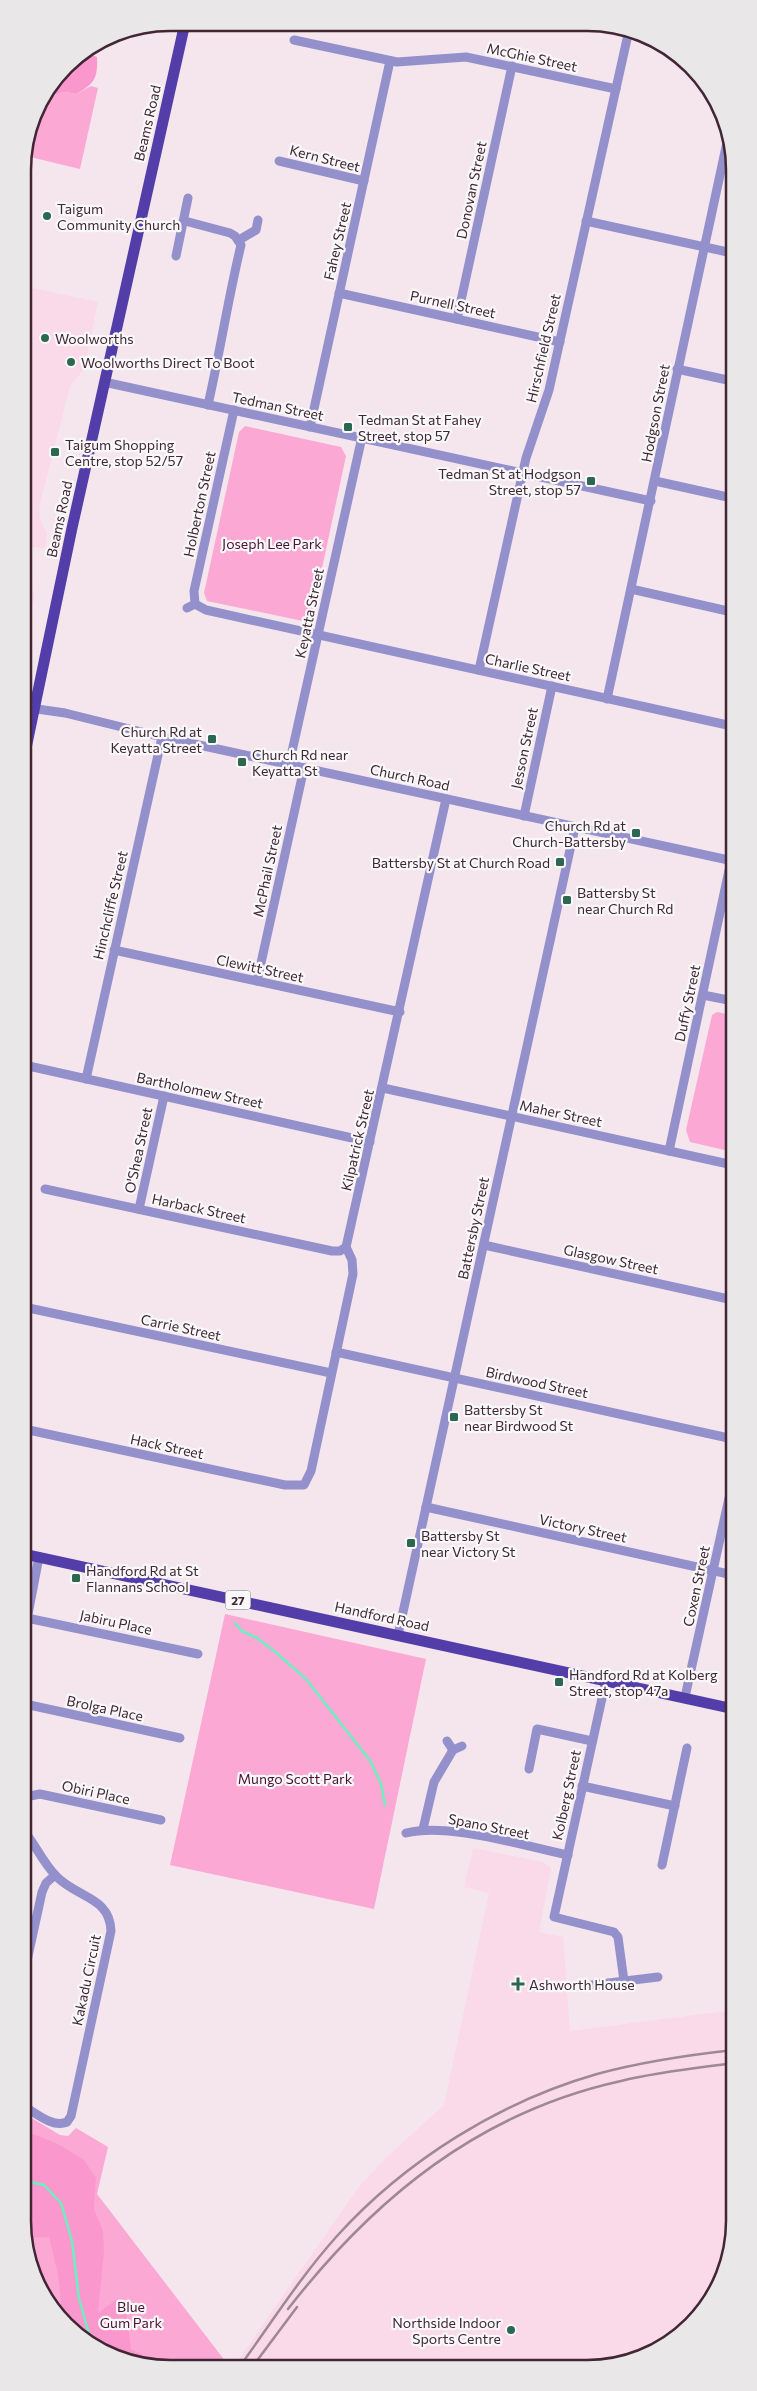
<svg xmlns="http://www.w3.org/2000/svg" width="757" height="2391" viewBox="0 0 757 2391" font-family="Commissioner,sans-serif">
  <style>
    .built { fill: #fad9e9 }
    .green { fill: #fca8d4 }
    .forest { fill: #fa98cd }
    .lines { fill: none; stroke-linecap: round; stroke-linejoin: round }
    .stream { stroke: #6eefc1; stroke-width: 2.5 }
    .minor { stroke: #9490cc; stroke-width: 9 }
    .major { stroke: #533ea9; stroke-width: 11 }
    .rail { stroke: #9d8893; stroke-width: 2.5 }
    .poi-dot { fill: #2b6751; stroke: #f8f8f8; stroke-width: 2 }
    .labels { text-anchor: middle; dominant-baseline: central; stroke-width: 4.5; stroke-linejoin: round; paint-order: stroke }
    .shield { fill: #f8f8f8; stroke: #796570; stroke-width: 1 }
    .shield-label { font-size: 12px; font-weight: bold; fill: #422635 }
    .street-label { font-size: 14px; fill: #422635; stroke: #f8f8f8 }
    .poi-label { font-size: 14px; fill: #422635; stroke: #f8f8f8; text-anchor: start }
    .park-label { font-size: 14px; fill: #4c1135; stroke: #f8f8f8 }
    .rim { fill: none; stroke: #422635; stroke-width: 2.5 }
  </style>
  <rect width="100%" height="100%" fill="#f5e6ed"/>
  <g class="built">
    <polygon points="23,286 98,302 84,369 70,386 39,508 40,519 47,534 45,548 31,547 27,571 32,578 34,599 27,638 23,637"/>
    <polygon points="473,1848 543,1862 551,1868 539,1932 563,1937 570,2031 734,2010 734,2230 723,2277 698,2318 660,2349 615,2366 234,2366 361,2184 390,2154 444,2105 489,1893 464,1887"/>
  </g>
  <g class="green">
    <polygon points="91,86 98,88 80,169 26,156 23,166 34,113 44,98 65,92 76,94"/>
    <polygon points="245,426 341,447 346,456 312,615 303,621 207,601 204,593 239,432"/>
    <polygon points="717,1012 733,1015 733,1152 690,1142 686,1130 712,1015"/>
    <polygon points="225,1614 426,1659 374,1909 170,1865"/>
    <polygon points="25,2114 60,2135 68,2136 76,2128 108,2147 97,2194 229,2366 142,2366 105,2353 66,2325 38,2286 25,2249"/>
  </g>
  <g class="forest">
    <path d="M 86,53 L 97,57 C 98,79 94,84 76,94 L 65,92 L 44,98 L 66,66 Z"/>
    <path d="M 33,2134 L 58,2144 L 84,2160 L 96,2178 L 94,2209 L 103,2231 L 104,2251 L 98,2313 L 117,2299 L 126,2311 L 131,2349 L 154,2361 L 151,2366 C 126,2366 78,2342 63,2322 L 58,2275 L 49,2237 L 28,2238 L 25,2240 L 25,2142 Z"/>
  </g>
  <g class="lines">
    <g class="stream">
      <polyline points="235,1623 242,1631 257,1638 273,1650 306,1679 371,1762 381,1784 385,1805"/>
      <polyline points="25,2181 44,2185 61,2203 72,2241 79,2299 92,2344"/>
    </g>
    <g class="minor">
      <polyline points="294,40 397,62 466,57 616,89"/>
      <polyline points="279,161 364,181"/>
      <path d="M 185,221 L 230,233 L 235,236 L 241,245 C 228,299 220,352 208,405"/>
      <polyline points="586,221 732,253"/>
      <polyline points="239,240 256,230 258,220"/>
      <polyline points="176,256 188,198"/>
      <polyline points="339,293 560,342"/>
      <polyline points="457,319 512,66"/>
      <polyline points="677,369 732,381"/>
      <polyline points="104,382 651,501"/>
      <polyline points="310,427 390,61"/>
      <polyline points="655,481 732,498"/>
      <polyline points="631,589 732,612"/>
      <polyline points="195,604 194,591 234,410"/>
      <polyline points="187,608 195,604 206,610 732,726"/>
      <polyline points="479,670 526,458 549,390 629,30"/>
      <polyline points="607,699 729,133"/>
      <polyline points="23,707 65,713 162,737 733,861"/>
      <polyline points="289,765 362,437"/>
      <polyline points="524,816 552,686"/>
      <polyline points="114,950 400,1012"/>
      <polyline points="257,981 304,768"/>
      <polyline points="703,995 733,1001"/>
      <polyline points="24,1065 370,1142"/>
      <polyline points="86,1079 162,737"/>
      <polyline points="383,1088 733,1165"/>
      <polyline points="669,1151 731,861"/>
      <polyline points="45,1189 332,1251 340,1251 346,1247"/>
      <polyline points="139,1209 164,1096"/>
      <polyline points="484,1245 733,1300"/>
      <polyline points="24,1307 331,1373"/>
      <polyline points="336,1352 733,1439"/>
      <polyline points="24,1429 285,1485 304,1485 311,1471 353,1274 352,1260 346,1247 446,799"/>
      <polyline points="426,1507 733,1575"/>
      <polyline points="27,1618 198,1654"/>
      <polyline points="25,1630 39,1557"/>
      <polyline points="398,1635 575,827"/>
      <polyline points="606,1680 554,1917 614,1932 618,1937 624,1981"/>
      <polyline points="685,1697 733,1480"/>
      <polyline points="25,1704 180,1738"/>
      <polyline points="447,1741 453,1750 462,1746"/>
      <polyline points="529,1769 537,1729 592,1741"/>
      <polyline points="582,1786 675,1806"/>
      <polyline points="25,1797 40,1794 161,1820"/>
      <polyline points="423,1829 434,1782 453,1750"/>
      <path d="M 25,1832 C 36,1846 44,1864 57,1877 C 78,1898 110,1897 111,1931 L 71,2116 L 67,2122 C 53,2128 37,2114 25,2107"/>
      <path d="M 406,1833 C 448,1822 524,1846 568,1855"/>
      <polyline points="662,1865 687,1748"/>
      <polyline points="25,1970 42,1892 46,1883 55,1875"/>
      <polyline points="592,1985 658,1977"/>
    </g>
    <g class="major">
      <polyline points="24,758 72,528 185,23"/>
      <polyline points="24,1554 734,1709"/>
    </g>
    <g class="rail">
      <path d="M 288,2309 C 375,2197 480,2112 621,2081 C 658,2072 697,2068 734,2063"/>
      <path d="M 240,2366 C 272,2322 301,2276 337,2236 C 405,2161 499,2102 597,2074 C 641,2062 688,2055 734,2050"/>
      <polyline points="253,2366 297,2307"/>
    </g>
  </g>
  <g class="poi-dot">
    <circle cx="47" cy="216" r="5"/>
    <circle cx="45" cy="338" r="5"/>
    <circle cx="71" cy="362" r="5"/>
    <rect x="343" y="422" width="10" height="10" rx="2.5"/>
    <rect x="50" y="447" width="10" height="10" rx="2.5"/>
    <rect x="586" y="476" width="10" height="10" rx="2.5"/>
    <rect x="207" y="734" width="10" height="10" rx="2.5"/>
    <rect x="237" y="757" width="10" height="10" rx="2.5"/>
    <rect x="631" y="828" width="10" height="10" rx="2.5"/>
    <rect x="555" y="857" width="10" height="10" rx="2.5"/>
    <rect x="562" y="895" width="10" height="10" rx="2.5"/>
    <rect x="449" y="1412" width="10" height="10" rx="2.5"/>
    <rect x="406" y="1538" width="10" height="10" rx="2.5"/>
    <rect x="71" y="1573" width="10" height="10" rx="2.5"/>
    <rect x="554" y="1677" width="10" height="10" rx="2.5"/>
    <path d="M515.5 1976.5h5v5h5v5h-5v5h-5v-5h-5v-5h5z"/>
    <circle cx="511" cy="2330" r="5"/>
  </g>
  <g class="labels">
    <rect class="shield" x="225.5" y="1590.5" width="25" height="19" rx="4"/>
    <g class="shield-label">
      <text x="238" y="1600">27</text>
    </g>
    <g class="street-label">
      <text transform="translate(532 57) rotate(12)">McGhie Street</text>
      <text transform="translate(147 123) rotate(-77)">Beams Road</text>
      <text transform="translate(325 158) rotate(14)">Kern Street</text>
      <text transform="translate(471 190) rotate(-78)">Donovan Street</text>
      <text transform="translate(337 241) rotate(-77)">Fahey Street</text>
      <text transform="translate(453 304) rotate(12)">Purnell Street</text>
      <text transform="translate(543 348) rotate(-77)">Hirschfield Street</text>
      <text transform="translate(278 406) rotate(12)">Tedman Street</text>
      <text transform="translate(655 413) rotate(-79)">Hodgson Street</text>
      <text transform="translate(199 504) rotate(-78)">Holberton Street</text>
      <text transform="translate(59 519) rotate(-78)">Beams Road</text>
      <text transform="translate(309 613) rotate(-78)">Keyatta Street</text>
      <text transform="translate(528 667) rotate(12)">Charlie Street</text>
      <text transform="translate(524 748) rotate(-78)">Jesson Street</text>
      <text transform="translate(410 777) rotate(12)">Church Road</text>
      <text transform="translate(267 871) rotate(-78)">McPhail Street</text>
      <text transform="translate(110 905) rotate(-77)">Hinchcliffe Street</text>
      <text transform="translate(260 968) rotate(12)">Clewitt Street</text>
      <text transform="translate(687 1003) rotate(-78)">Duffy Street</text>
      <text transform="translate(200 1090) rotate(12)">Bartholomew Street</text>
      <text transform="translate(561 1113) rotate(12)">Maher Street</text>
      <text transform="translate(357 1140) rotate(-77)">Kilpatrick Street</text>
      <text transform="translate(138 1150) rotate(-78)">O'Shea Street</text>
      <text transform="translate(199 1208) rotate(12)">Harback Street</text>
      <text transform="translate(473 1228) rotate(-78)">Battersby Street</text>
      <text transform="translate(611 1259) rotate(12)">Glasgow Street</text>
      <text transform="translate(181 1327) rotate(12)">Carrie Street</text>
      <text transform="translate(537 1382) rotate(12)">Birdwood Street</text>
      <text transform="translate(167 1446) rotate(12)">Hack Street</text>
      <text transform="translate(583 1528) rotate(12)">Victory Street</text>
      <text transform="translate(696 1586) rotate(-78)">Coxen Street</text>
      <text transform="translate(382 1616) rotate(12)">Handford Road</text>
      <text transform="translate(116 1622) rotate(12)">Jabiru Place</text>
      <text transform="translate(105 1708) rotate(12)">Brolga Place</text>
      <text transform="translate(96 1792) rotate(12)">Obiri Place</text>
      <text transform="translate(566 1795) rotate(-78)">Kolberg Street</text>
      <text transform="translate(489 1826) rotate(11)">Spano Street</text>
      <text transform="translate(86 1980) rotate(-78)">Kakadu Circuit</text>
    </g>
    <g class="poi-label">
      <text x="57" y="208">Taigum<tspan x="57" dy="16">Community Church</tspan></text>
      <text x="55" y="338">Woolworths</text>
      <text x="81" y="362">Woolworths Direct To Boot</text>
      <text x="358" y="419">Tedman St at Fahey<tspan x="358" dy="16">Street, stop 57</tspan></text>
      <text x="65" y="444">Taigum Shopping<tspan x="65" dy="16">Centre, stop 52/57</tspan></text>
      <text x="581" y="473" text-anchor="end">Tedman St at Hodgson<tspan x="581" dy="16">Street, stop 57</tspan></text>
      <text x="202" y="731" text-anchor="end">Church Rd at<tspan x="202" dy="16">Keyatta Street</tspan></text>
      <text x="252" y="754">Church Rd near<tspan x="252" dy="16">Keyatta St</tspan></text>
      <text x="626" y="825" text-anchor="end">Church Rd at<tspan x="626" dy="16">Church-Battersby</tspan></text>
      <text x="550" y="862" text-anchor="end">Battersby St at Church Road</text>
      <text x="577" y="892">Battersby St<tspan x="577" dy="16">near Church Rd</tspan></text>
      <text x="464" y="1409">Battersby St<tspan x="464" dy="16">near Birdwood St</tspan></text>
      <text x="421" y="1535">Battersby St<tspan x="421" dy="16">near Victory St</tspan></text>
      <text x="86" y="1570">Handford Rd at St<tspan x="86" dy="16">Flannans School</tspan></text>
      <text x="569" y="1674">Handford Rd at Kolberg<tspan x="569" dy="16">Street, stop 47a</tspan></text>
      <text x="529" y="1984">Ashworth House</text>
      <text x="501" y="2322" text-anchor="end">Northside Indoor<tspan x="501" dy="16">Sports Centre</tspan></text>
    </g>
    <g class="park-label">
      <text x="272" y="543">Joseph Lee Park</text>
      <text x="295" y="1778">Mungo Scott Park</text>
      <text x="131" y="2306">Blue<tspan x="131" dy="16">Gum Park</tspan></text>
    </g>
  </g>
  <path d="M0 0H757V2391H0ZM170 31H587A139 139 0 0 1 726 170V2221A139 139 0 0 1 587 2360H170A139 139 0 0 1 31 2221V170A139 139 0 0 1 170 31Z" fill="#e9e7e8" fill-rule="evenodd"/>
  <path class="rim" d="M170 31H587A139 139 0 0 1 726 170V2221A139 139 0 0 1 587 2360H170A139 139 0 0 1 31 2221V170A139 139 0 0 1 170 31Z"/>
</svg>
